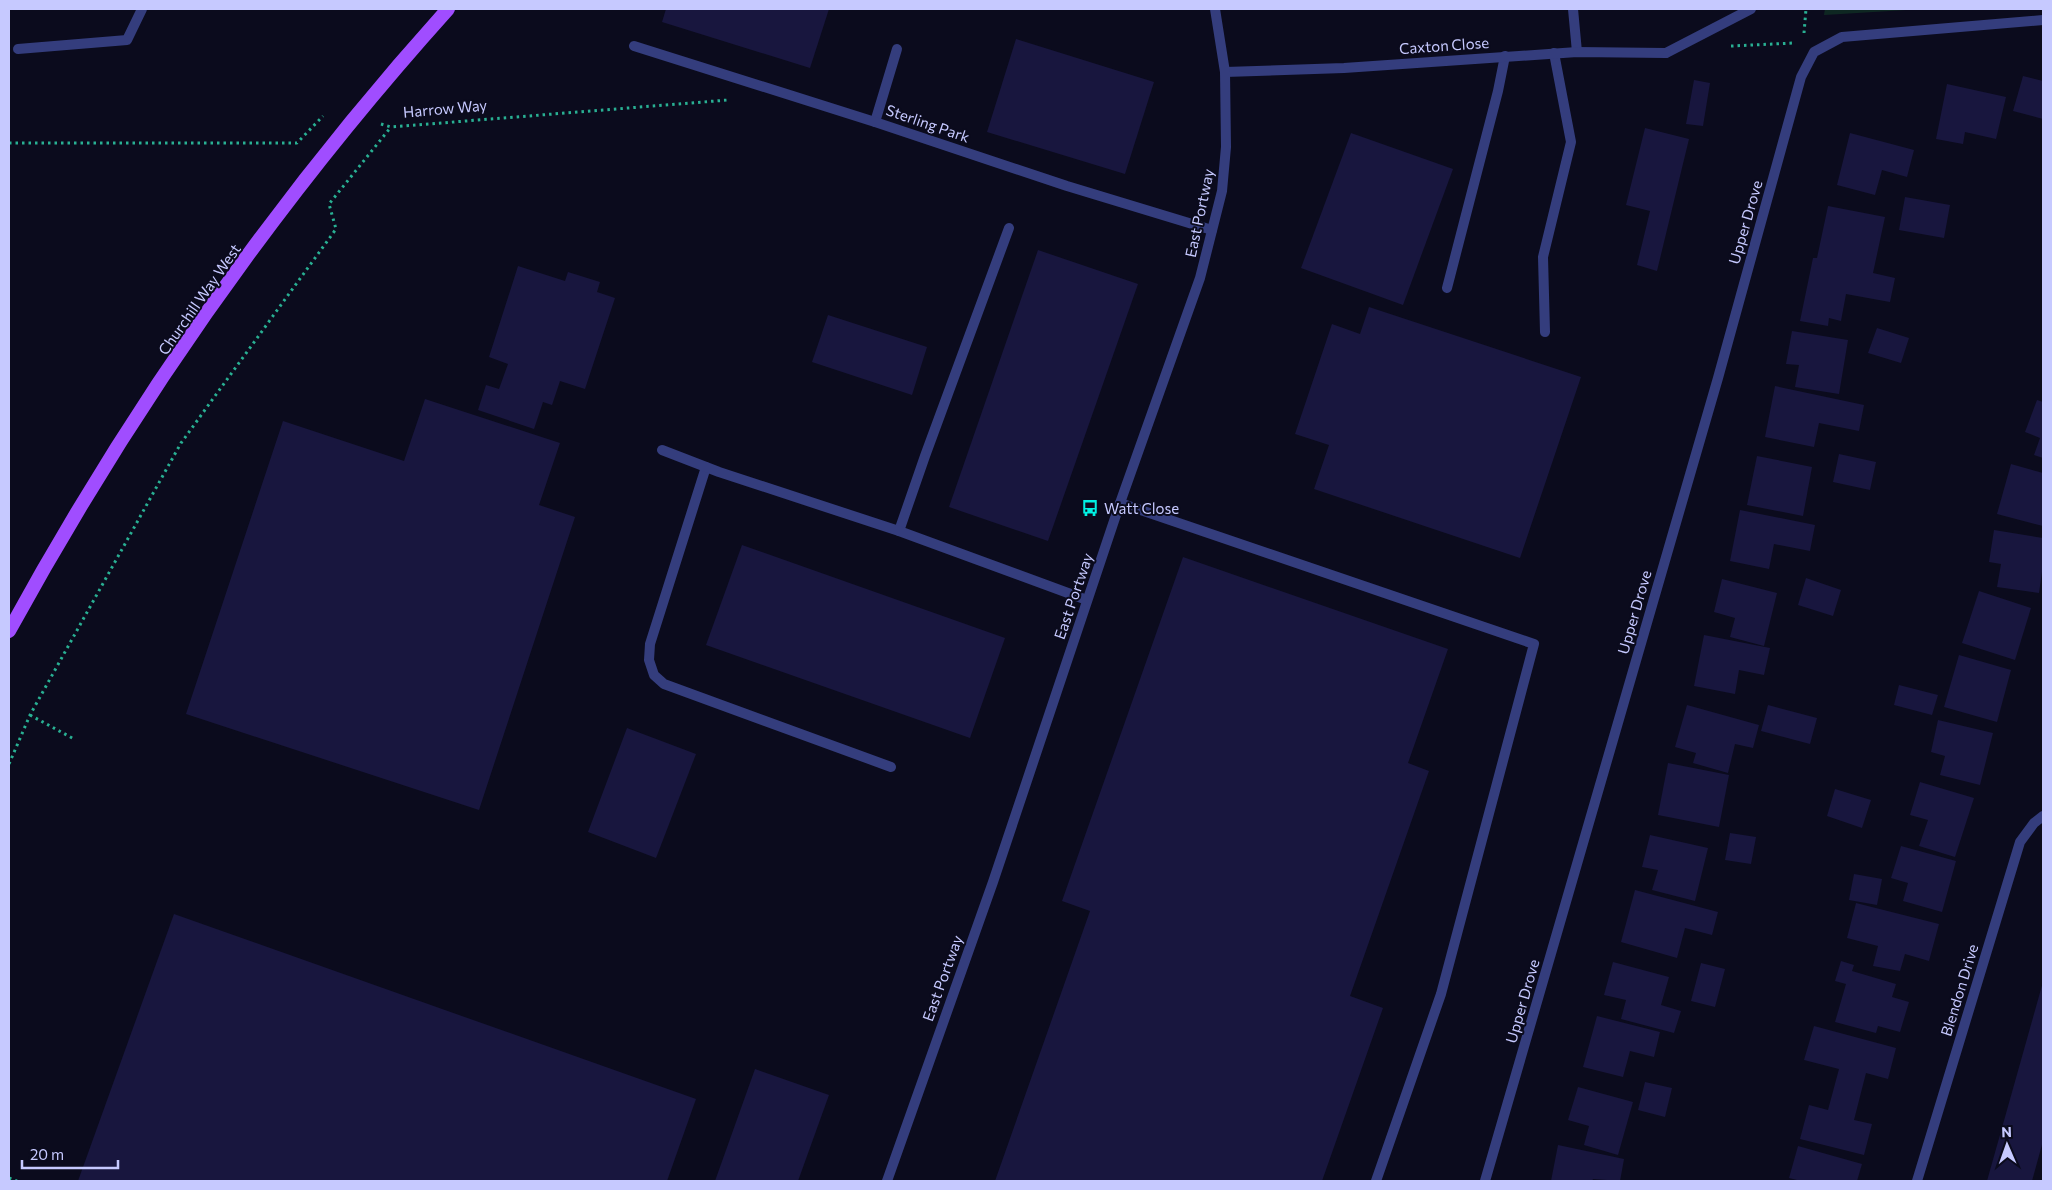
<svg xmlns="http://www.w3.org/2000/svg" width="2052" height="1190" viewBox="0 0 2052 1190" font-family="Commissioner,sans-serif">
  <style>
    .park { fill: url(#park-tufts) }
    .building { fill: #18163e }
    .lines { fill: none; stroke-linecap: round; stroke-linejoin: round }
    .path { stroke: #29b093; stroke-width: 3; stroke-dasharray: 2.5 4; stroke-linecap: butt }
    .service { stroke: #343d7d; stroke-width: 10 }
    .minor { stroke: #343d7d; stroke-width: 10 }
    .primary { stroke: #a04dff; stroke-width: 14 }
    .labels { text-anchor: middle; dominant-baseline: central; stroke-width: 4; stroke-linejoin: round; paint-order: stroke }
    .street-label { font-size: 15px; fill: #c6c9ff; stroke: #0b0b1d }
    .poi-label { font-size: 15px; fill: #c6c9ff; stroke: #0b0b1d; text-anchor: start }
  </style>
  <defs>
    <pattern id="park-tufts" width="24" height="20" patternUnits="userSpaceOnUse" patternTransform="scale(1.25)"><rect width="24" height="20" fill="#0e2722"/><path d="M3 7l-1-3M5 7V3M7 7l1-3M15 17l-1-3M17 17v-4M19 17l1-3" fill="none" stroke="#304543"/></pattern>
  </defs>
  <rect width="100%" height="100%" fill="#0b0b1d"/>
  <polygon class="park" points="1825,9 1922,9 1824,15"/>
  <g class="building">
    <polygon points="666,9 829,9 810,68 662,22"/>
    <polygon points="1016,39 1154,82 1125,174 987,132"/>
    <polygon points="2023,76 2043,81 2043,119 2013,111"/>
    <polygon points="1694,80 1710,83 1703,126 1686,124"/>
    <polygon points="1947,84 2006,97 1996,139 1965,132 1963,144 1936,139"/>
    <polygon points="1645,128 1689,139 1657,271 1637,265 1650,211 1626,205"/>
    <polygon points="1351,133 1453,169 1403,305 1301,268"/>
    <polygon points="1850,133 1914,150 1907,177 1882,170 1875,195 1837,185"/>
    <polygon points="1905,197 1950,205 1944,238 1899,230"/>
    <polygon points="1828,206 1885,217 1873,273 1895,278 1890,302 1846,294 1841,321 1829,318 1828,326 1800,321 1813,258 1817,258"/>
    <polygon points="1038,250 1138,284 1048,541 949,507"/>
    <polygon points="518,266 565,281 568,272 600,282 597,292 615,298 585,389 560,381 552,405 543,402 534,429 478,410 486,385 499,389 508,364 489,357"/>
    <polygon points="1369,307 1581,377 1520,558 1314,489 1329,445 1295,434 1332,324 1360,334"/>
    <polygon points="828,315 927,347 912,395 812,362"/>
    <polygon points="1877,328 1909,338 1901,363 1868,353"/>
    <polygon points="1792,331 1848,340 1839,394 1795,387 1799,365 1786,364"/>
    <polygon points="1775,386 1864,405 1859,431 1819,423 1814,447 1765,437"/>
    <polygon points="425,399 560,443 539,505 575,517 479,810 186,714 283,421 404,461"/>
    <polygon points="2037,400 2043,402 2043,458 2034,455 2040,438 2025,432"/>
    <polygon points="1839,454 1876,462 1870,490 1833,482"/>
    <polygon points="1757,456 1812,467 1803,516 1747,505"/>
    <polygon points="2011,464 2043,473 2043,526 1997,514"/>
    <polygon points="1740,510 1815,525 1810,551 1774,544 1769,569 1730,561"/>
    <polygon points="1994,530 2043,538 2043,565 2039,593 1997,587 2001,564 1989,562"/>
    <polygon points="742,545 1005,638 970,738 706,645"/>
    <polygon points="1183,557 1448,649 1408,763 1429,771 1350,996 1383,1008 1322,1181 995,1181 1090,911 1062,901"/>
    <polygon points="1806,578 1841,590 1833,616 1798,605"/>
    <polygon points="1722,579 1777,593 1764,646 1730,637 1735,618 1714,612"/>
    <polygon points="1979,591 2031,608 2015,660 1962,643"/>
    <polygon points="1704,635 1770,648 1764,675 1739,670 1735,694 1694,686"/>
    <polygon points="1959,655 2011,670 1997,722 1944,707"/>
    <polygon points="1899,685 1938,695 1932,715 1894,705"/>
    <polygon points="1687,705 1759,725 1753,748 1735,744 1728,773 1693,763 1696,753 1675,747"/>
    <polygon points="1768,705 1817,718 1810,744 1761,731"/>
    <polygon points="1938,720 1993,733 1980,785 1940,775 1945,756 1931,752"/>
    <polygon points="627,728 696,754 656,858 588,832"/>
    <polygon points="1668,763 1729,775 1719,827 1658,815"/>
    <polygon points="1920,782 1974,798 1955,857 1919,846 1928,820 1910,815"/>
    <polygon points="1835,789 1871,800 1862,828 1827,816"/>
    <polygon points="1730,833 1756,837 1751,864 1725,860"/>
    <polygon points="1650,835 1708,848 1695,901 1652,890 1658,870 1642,867"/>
    <polygon points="1901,846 1956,861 1942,912 1903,901 1908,883 1891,878"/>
    <polygon points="1854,874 1882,879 1877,905 1849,900"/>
    <polygon points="1635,890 1718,912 1712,935 1685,928 1677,958 1621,942"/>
    <polygon points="1856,903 1939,924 1929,961 1905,954 1900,971 1873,966 1878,946 1847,938"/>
    <polygon points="174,914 696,1099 667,1181 78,1181"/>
    <polygon points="1841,961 1854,965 1852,971 1896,984 1892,997 1909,1002 1900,1032 1878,1026 1876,1033 1835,1022 1846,984 1835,981"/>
    <polygon points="1613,962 1669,977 1661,1005 1681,1011 1674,1033 1621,1019 1626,1000 1604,995"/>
    <polygon points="1701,963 1725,969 1715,1007 1691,1001"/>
    <polygon points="2043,982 2043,1141 2032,1181 1987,1181"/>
    <polygon points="1597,1016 1660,1032 1654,1057 1630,1051 1623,1077 1583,1067"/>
    <polygon points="1814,1026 1896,1048 1888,1079 1866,1073 1854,1120 1872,1124 1864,1155 1800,1139 1809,1105 1828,1110 1839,1069 1804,1060"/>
    <polygon points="755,1069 829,1095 798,1181 715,1181"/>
    <polygon points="1645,1082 1672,1088 1665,1117 1638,1110"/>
    <polygon points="1578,1087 1633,1102 1618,1155 1584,1145 1589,1126 1568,1120"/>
    <polygon points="1558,1145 1624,1159 1620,1181 1593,1179 1592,1181 1551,1181"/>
    <polygon points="1798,1146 1862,1164 1857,1181 1801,1181 1789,1178"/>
  </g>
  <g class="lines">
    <g class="path">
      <polyline points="1804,33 1806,9"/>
      <polyline points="1731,46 1794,43"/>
      <polyline points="381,124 391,127 728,100"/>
      <polyline points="9,143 297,143 323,116"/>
      <polyline points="30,715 74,739"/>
      <polyline points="9,764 30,715 181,443 336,229 329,204 391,127"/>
      <polyline points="9,1178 17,1181"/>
    </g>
    <g class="service">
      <polyline points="1573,9 1577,52"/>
      <polyline points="18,49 127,40 142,9"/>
      <polyline points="1666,53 1751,9"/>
      <polyline points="875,122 897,49"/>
      <polyline points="1447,288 1498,91 1505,56"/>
      <polyline points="1545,332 1543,257 1571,142 1554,53"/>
      <polyline points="706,467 650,644 649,660 654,675 664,684 891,767"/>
      <polyline points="1120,503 1534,644 1441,994 1376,1181"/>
      <polyline points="899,531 925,456 1009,228"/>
    </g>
    <g class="minor">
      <polyline points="634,46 875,122 1067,186 1212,230"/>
      <polyline points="1225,72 1344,68 1577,52 1666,53"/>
      <polyline points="662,450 719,472 899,531 1087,600"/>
      <polyline points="887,1181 993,882 1120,503 1200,278 1222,191 1226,147 1225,72 1215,9"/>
      <polyline points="1485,1181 1718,378 1801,77 1814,52 1842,37 2043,20"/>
      <polyline points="1917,1181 2020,842 2034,823 2043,816"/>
    </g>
    <path class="primary" d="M 9,631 C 131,408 278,198 448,9"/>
  </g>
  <defs>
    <g id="bus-bare" transform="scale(1.35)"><path d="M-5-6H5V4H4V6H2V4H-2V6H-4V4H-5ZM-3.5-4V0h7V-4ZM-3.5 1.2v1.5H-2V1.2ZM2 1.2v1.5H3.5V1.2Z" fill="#00f1e3" stroke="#0b0b1d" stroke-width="2.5" paint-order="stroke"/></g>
  </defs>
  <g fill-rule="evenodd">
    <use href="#bus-bare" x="1090" y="508"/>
  </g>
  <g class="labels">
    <g class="street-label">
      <text transform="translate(1444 45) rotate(-4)">Caxton Close</text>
      <text transform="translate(445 108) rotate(-5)">Harrow Way</text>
      <text transform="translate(928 123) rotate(19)">Sterling Park</text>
      <text transform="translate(1199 213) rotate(-78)">East Portway</text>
      <text transform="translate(1745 222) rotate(-74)">Upper Drove</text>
      <text transform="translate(199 299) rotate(-55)">Churchill Way West</text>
      <text transform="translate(1073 596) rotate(-71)">East Portway</text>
      <text transform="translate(1634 612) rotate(-74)">Upper Drove</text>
      <text transform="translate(942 978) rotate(-70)">East Portway</text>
      <text transform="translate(1959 990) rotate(-73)">Blendon Drive</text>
      <text transform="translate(1522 1001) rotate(-74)">Upper Drove</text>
    </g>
    <g class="poi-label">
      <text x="1104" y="508">Watt Close</text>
    </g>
  </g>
  <rect width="2052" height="1190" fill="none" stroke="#c6c9ff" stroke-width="20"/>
  <g transform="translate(2007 1145) rotate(358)" stroke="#0b0b1d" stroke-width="4" paint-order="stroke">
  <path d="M0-4L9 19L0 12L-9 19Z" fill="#c6c9ff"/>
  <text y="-8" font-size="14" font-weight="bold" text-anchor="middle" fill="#c6c9ff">N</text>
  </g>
  <path d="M22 1160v8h96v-8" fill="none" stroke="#c6c9ff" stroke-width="2.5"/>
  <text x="30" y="1160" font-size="15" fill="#c6c9ff" stroke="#0b0b1d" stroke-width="4" paint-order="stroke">20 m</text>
</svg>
